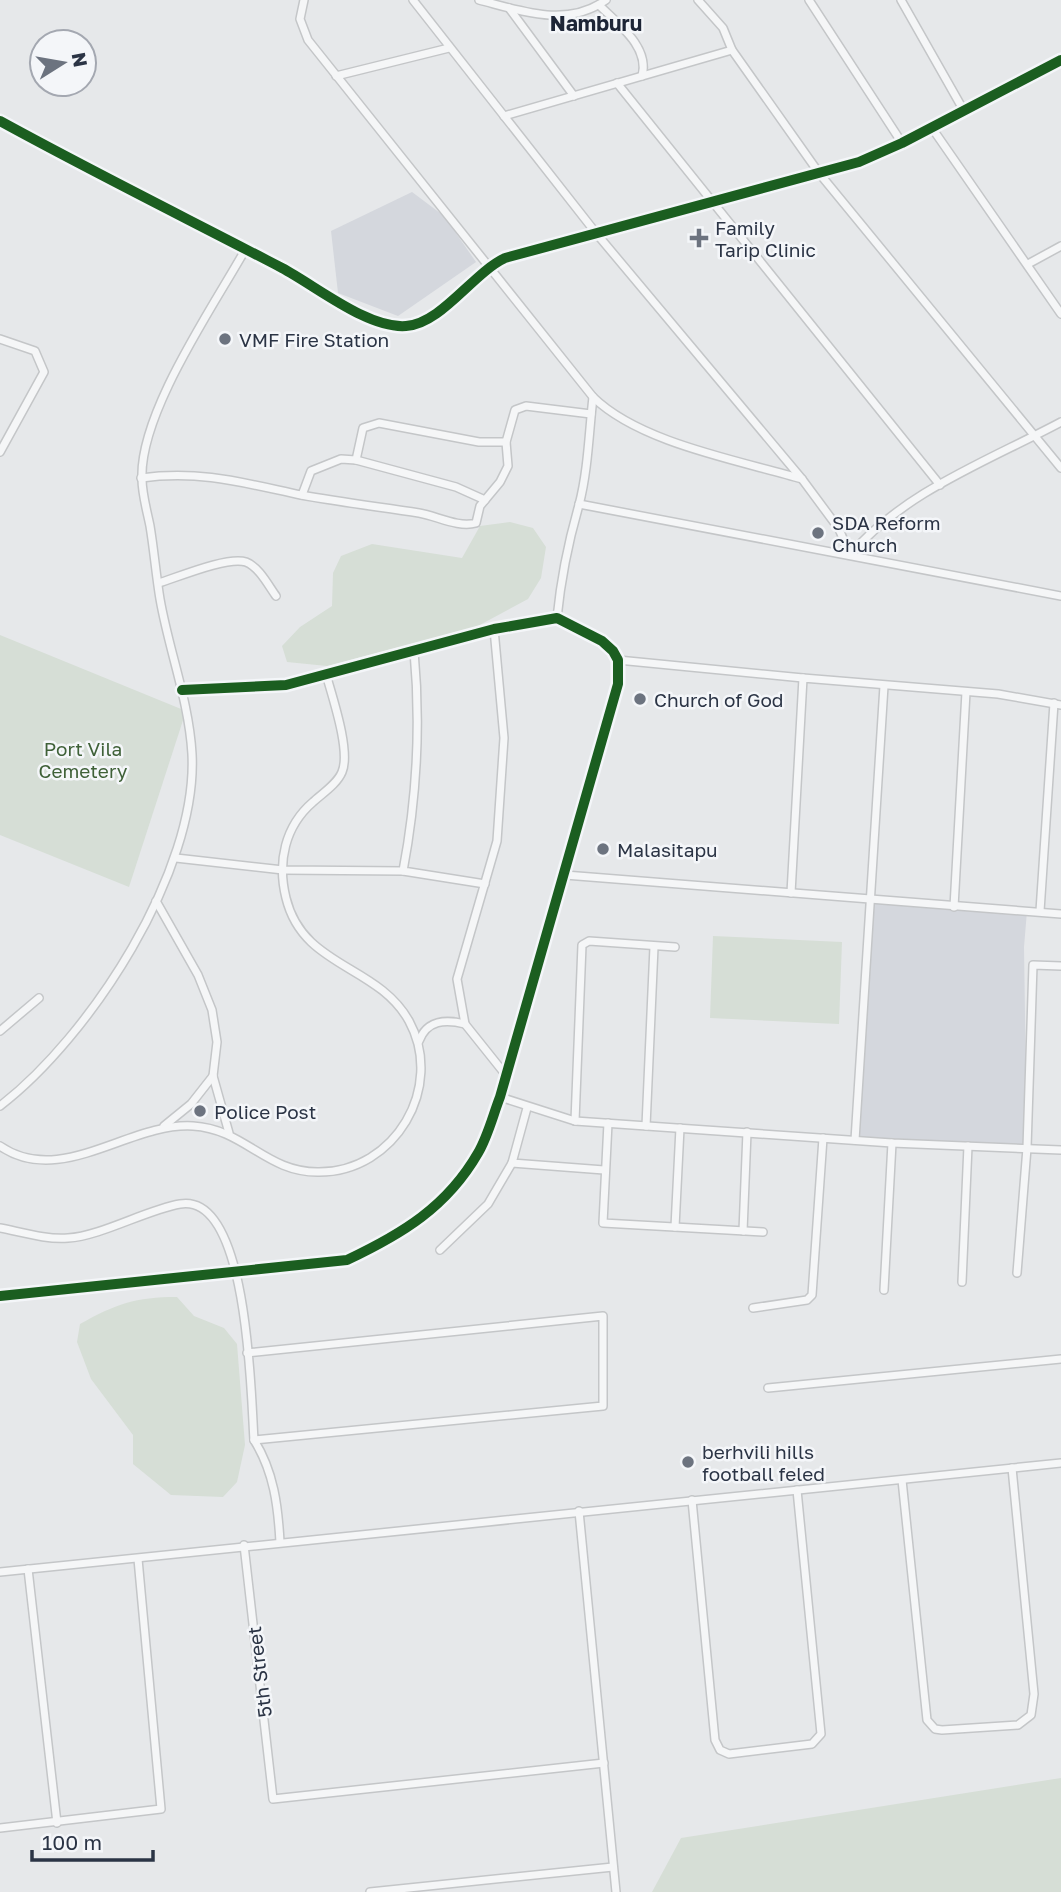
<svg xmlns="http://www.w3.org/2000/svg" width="1061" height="1892" viewBox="0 0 1061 1892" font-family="'Golos Text',sans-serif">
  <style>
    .built { fill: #d4d7dd }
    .green { fill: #d6ded6 }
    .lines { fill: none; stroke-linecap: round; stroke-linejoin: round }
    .street-casing { stroke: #c4c6c8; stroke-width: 10 }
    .street { stroke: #f5f6f7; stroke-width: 7 }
    .cycleway-casing { stroke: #f4f6f9; stroke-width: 15 }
    .cycleway { stroke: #1b5e20; stroke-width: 10 }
    .poi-dot { fill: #6c737f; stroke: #f4f6f9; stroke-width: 2.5 }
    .labels { text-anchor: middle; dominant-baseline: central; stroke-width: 5; stroke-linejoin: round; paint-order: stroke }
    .poi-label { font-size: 19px; fill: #2b3445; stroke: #f4f6f9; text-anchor: start }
    .park-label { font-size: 19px; fill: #3f6138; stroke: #f4f6f9 }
    .street-label { font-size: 19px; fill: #2b3445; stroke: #f4f6f9 }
    .neighbourhood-label { font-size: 21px; font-weight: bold; fill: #1d2536; stroke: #f4f6f9 }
  </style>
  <rect width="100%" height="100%" fill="#e6e8ea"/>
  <g class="built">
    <polygon points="412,192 444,216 476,262 398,316 338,293 331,231"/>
    <polygon points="872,900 1027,911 1024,947 1027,1148 855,1140"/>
  </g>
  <g class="green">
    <polygon points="510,522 533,528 546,547 541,578 528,599 476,627 327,666 287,662 282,646 300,627 332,606 333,573 341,556 372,544 462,558 480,526"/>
    <polygon points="0,635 186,711 129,887 0,835"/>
    <polygon points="713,936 842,942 839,1024 710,1018"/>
    <path d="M 177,1297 L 194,1316 L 224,1328 L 237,1344 L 245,1445 L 237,1482 L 223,1497 L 171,1495 L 133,1464 L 133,1435 L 91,1379 L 77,1342 L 80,1324 C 116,1304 135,1297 177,1297 Z"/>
    <polygon points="1061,1778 1061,1892 652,1892 681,1838"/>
  </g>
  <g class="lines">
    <g class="street-casing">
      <g id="street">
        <path d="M 304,0 L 300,19 L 308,40 L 593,397 C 640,443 738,460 802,479"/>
        <polyline points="413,0 596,233 802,479 839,529 850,555"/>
        <path d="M 479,0 C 522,11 567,28 606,0"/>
        <polyline points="698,0 723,28 732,50 819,173 1061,468"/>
        <polyline points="809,0 902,143"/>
        <polyline points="901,0 964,111"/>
        <path d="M 599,5 C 618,24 650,47 642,76"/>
        <polyline points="509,8 574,96"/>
        <polyline points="336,76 449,48"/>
        <polyline points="617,83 940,485"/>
        <polyline points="504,116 732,50"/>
        <path d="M 0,121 C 93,172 188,219 282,268 C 316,286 368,329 406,326 C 441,324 473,273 505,258 L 859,162 L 902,143 L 1061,60"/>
        <polyline points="932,128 1061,314"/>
        <polyline points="1028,264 1061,246"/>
        <polyline points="0,339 35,351 44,372 0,452"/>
        <polyline points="356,460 363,428 379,423 479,442 506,442"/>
        <path d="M 141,478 C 201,470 244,483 301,495 C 340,502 380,507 419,513 C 437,516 458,528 476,523 L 480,506 L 500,482 L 508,466 L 506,442 L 515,410 L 526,406 L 591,414"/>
        <polyline points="302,495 311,471 341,459 356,460 456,487 485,500"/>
        <polyline points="579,504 1061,596"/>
        <path d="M 850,555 C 903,492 990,460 1061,422"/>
        <path d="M 159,583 C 178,577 228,556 246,562 C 259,567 268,585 276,596"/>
        <path d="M 557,618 C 561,578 568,543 579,505 C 588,471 589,432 593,397"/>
        <polyline points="494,629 504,738 497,841 457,979 465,1024 505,1074"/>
        <path d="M 414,651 C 421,726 417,797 403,871 L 485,884"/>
        <polyline points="618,660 803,678"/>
        <polyline points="176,858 283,870 403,871"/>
        <polyline points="565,875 1061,914"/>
        <polyline points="791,893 803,678 998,694 1061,705"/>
        <polyline points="156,901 198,975 212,1010 217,1042 213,1076 229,1133"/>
        <polyline points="954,907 966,692"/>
        <polyline points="1040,911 1054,703"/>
        <polyline points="0,1031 39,998"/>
        <path d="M 419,1041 C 427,1020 445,1019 465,1024"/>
        <polyline points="500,1097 575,1121 892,1143 1061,1150"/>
        <path d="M 0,1106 C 90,1037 198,871 192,754 C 189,701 169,651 160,599 C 156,575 154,550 150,526 C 147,511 142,494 142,479 C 139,414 213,307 245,250"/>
        <polyline points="527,1108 512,1163 604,1170"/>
        <polyline points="575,1121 582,945 589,941 675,947"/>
        <polyline points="608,1123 603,1223 763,1232"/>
        <polyline points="164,1126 191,1104 213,1076"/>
        <polyline points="646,1126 654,947"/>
        <polyline points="855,1140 884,686"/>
        <path d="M 0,1146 C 61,1188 129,1122 193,1126 C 245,1129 266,1173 319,1172 C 395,1172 445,1087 409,1021 C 377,964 303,968 286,898 C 277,862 285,826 313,802 C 323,793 337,784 342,772 C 351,751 332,696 326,674"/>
        <polyline points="675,1227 680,1128"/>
        <path d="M 0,1228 C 21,1232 47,1240 68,1238 C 101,1236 146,1210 180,1204 C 249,1192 251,1398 254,1440 L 603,1406 L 603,1316 L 247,1353"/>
        <polyline points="743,1231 747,1132"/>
        <polyline points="440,1250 488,1204 512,1163"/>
        <polyline points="1017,1273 1027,1148 1033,965 1061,966"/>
        <polyline points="962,1282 968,1146"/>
        <polyline points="884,1290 892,1143"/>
        <path d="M 0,1296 L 347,1260 C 402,1234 447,1207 478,1153 C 488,1136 493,1115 500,1097 L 618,684 L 618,660 L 613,651 L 602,641 L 557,618 L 494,629 L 286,685 L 182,690"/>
        <polyline points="753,1308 807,1300 812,1295 823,1138"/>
        <polyline points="768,1388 1061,1359"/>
        <path d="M 254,1440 C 274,1472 278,1506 280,1542"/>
        <polyline points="902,1480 927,1720 935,1729 942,1730 1018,1725 1031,1715 1034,1694 1012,1468"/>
        <polyline points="692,1500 715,1740 720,1750 729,1754 812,1744 821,1734 797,1490"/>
        <polyline points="579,1511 616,1892"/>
        <polyline points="244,1545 273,1799 604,1763"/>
        <polyline points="28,1569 57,1823"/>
        <polyline points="0,1572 1061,1463"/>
        <polyline points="0,1828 161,1809 138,1559"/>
        <polyline points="370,1892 613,1867"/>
      </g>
    </g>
    <use href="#street" class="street"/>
    <g class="cycleway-casing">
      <g id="cycleway">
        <path d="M 0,121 C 93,172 188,219 282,268 C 316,286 368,329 406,326 C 441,324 473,273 505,258 L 859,162 L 902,143 L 1061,60"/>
        <path d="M 0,1296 L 347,1260 C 402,1234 447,1207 478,1153 C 488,1136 493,1115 500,1097 L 618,684 L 618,660 L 613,651 L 602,641 L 557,618 L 494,629 L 286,685 L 182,690"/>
      </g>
    </g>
    <use href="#cycleway" class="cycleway"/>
  </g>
  <g class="poi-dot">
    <path d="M695.5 227.5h7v7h7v7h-7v7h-7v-7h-7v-7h7z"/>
    <circle cx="225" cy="339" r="7"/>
    <circle cx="818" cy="533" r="7"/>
    <circle cx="640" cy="699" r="7"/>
    <circle cx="603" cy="849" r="7"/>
    <circle cx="200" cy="1111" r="7"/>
    <circle cx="688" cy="1462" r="7"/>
  </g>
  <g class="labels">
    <g class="poi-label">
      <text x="715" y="227">Family<tspan x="715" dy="22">Tarip Clinic</tspan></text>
      <text x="239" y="339">VMF Fire Station</text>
      <text x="832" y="522">SDA Reform<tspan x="832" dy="22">Church</tspan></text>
      <text x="654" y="699">Church of God</text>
      <text x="617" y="849">Malasitapu</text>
      <text x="214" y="1111">Police Post</text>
      <text x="702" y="1451">berhvili hills<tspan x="702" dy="22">football feled</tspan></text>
    </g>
    <g class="park-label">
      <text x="83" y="748">Port Vila<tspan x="83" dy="22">Cemetery</tspan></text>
    </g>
    <g class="street-label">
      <text transform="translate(259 1672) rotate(-97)">5th Street</text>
    </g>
    <g class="neighbourhood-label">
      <text x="596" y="23">Namburu</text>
    </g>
  </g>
  <g transform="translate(63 63) rotate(79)"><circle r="33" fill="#f4f6f9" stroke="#a4a8b1" stroke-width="2"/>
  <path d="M0-5L12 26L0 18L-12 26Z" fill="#6c737f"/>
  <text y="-10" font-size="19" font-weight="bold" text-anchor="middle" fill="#2b3445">N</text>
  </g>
  <path d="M32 1850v10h121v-10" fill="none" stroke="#2b3445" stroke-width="3.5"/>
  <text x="42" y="1850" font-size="21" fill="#2b3445" stroke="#f4f6f9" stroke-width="5" paint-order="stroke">100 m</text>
</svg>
